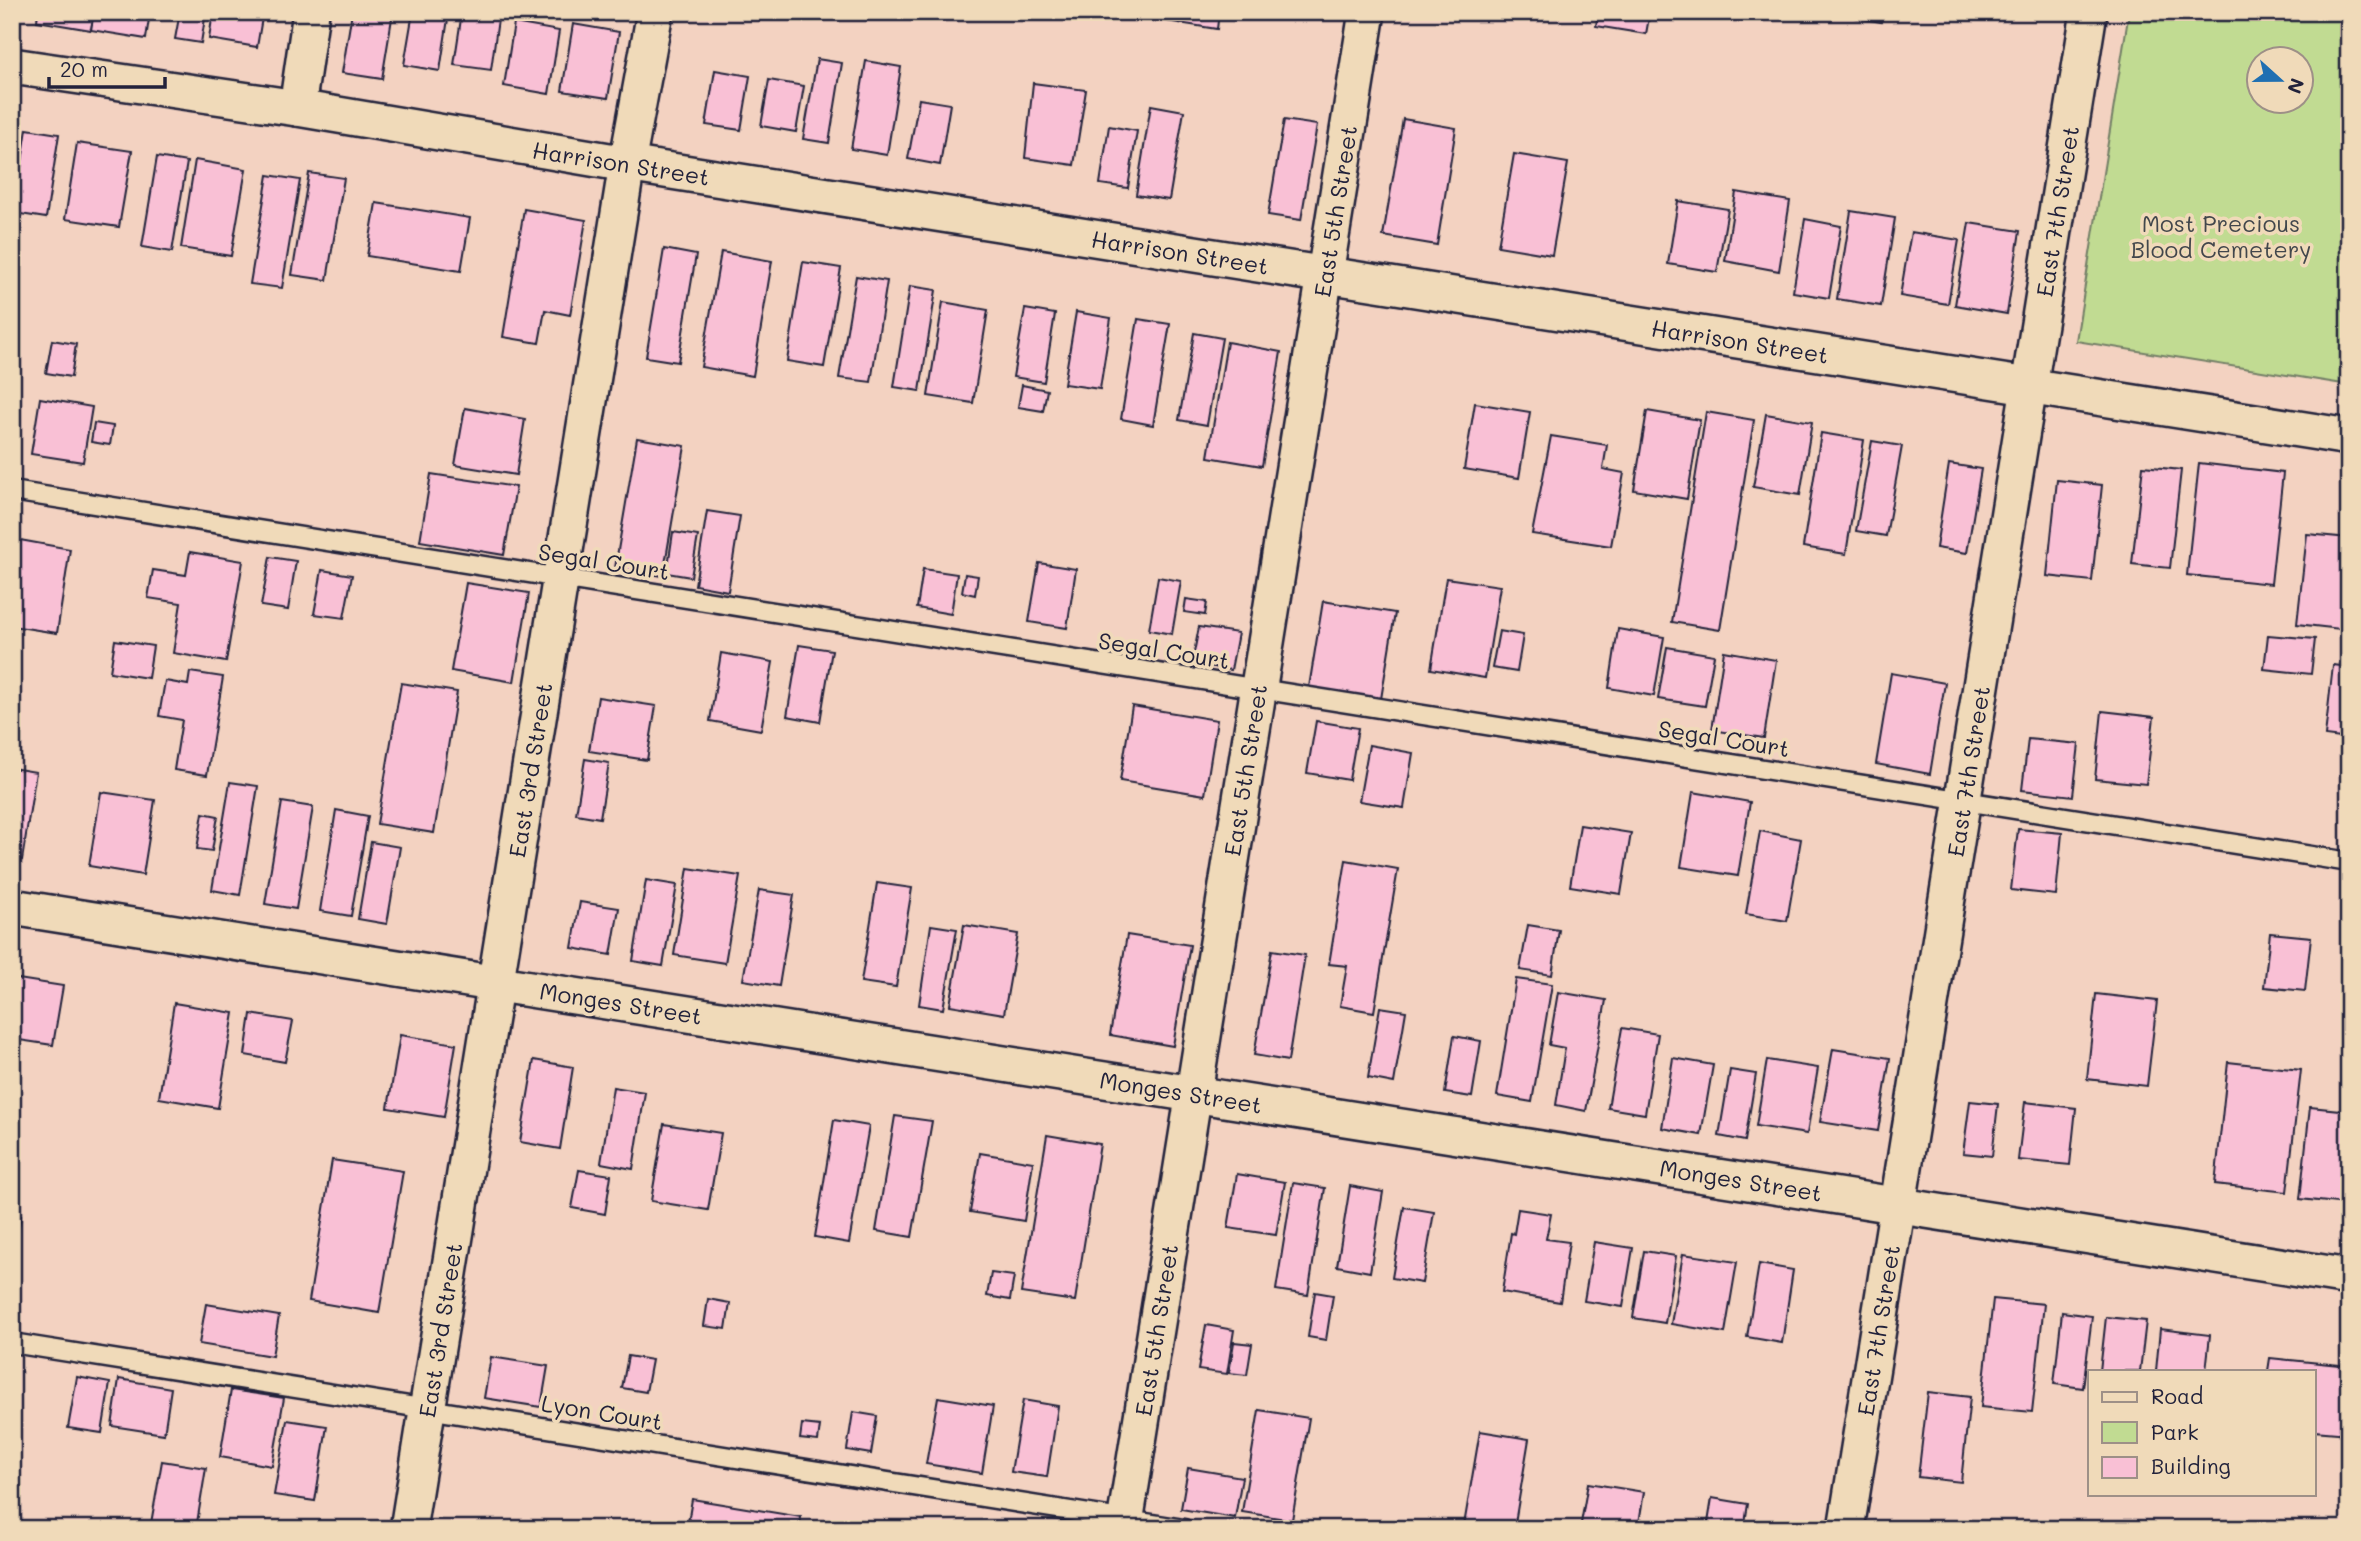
<svg xmlns="http://www.w3.org/2000/svg" width="2361" height="1541" viewBox="0 0 2361 1541" font-family="Mali,sans-serif">
  <style>
    .green { fill: #c1db92; stroke: #727e66; stroke-width: 2; fill-rule: evenodd }
    .building { fill: #f9c0d5; stroke: #22223b; stroke-width: 2 }
    .lines { fill: none; stroke-linecap: round; stroke-linejoin: round }
    .service-casing { stroke: #22223b; stroke-width: 23 }
    .minor-casing { stroke: #22223b; stroke-width: 40 }
    .service { stroke: #f0dab9; stroke-width: 18 }
    .minor { stroke: #f0dab9; stroke-width: 35 }
    .labels { text-anchor: middle; dominant-baseline: central; stroke-width: 7; stroke-linejoin: round; paint-order: stroke }
    .street-label { font-size: 23px; fill: #22223b; stroke: #f0dab9 }
    .park-label { font-size: 23px; fill: #42474c; stroke: #f0dab9 }
  </style>
  <rect width="100%" height="100%" fill="#f3d2c1"/>
  <filter id="ink" filterUnits="userSpaceOnUse"><feTurbulence type="fractalNoise" baseFrequency=".0143" numOctaves="2"/><feDisplacementMap in="SourceGraphic" scale="14" xChannelSelector="R" yChannelSelector="G"/><feConvolveMatrix kernelMatrix="1 2 1 2 8 2 1 2 1" color-interpolation-filters="sRGB"/></filter>
  <g filter="url(#ink)">
    <path class="green" d="M 2129,12 L 2349,12 L 2349,385 L 2076,341 ZM 2260,60 L 2302,60 L 2302,102 L 2260,102 Z"/>
    <g class="building">
      <polygon points="38,12 94,12 91,30 37,21"/>
      <polygon points="94,12 150,12 146,39 91,30"/>
      <polygon points="180,12 206,12 201,43 175,39"/>
      <polygon points="213,12 263,12 257,47 209,39"/>
      <polygon points="352,12 393,12 382,79 342,73"/>
      <polygon points="413,12 449,12 440,71 404,65"/>
      <polygon points="462,12 499,12 491,70 454,65"/>
      <polygon points="1167,12 1219,12 1217,29 1166,21"/>
      <polygon points="1598,12 1650,12 1646,34 1596,26"/>
      <polygon points="1854,12 1883,12 1881,22 1853,17"/>
      <polygon points="514,23 559,31 549,94 504,86"/>
      <polygon points="573,24 619,32 608,98 562,91"/>
      <polygon points="817,59 842,63 829,143 803,139"/>
      <polygon points="866,61 901,67 887,155 851,149"/>
      <polygon points="715,70 750,76 741,130 706,125"/>
      <polygon points="769,80 804,86 796,132 761,126"/>
      <polygon points="1033,83 1086,90 1074,165 1025,158"/>
      <polygon points="919,99 950,104 940,165 908,159"/>
      <polygon points="1151,105 1184,111 1169,200 1136,195"/>
      <polygon points="1403,119 1456,128 1437,245 1383,236"/>
      <polygon points="1284,120 1317,125 1301,220 1268,215"/>
      <polygon points="1109,126 1137,131 1128,188 1100,184"/>
      <polygon points="27,129 59,134 46,218 14,213"/>
      <polygon points="12,130 19,131 12,172"/>
      <polygon points="77,143 132,151 119,227 65,219"/>
      <polygon points="1514,154 1568,163 1552,255 1498,246"/>
      <polygon points="157,157 187,162 172,252 142,247"/>
      <polygon points="195,160 246,169 231,256 181,248"/>
      <polygon points="309,173 344,178 327,280 292,275"/>
      <polygon points="268,175 300,180 282,288 250,284"/>
      <polygon points="1736,192 1790,201 1779,271 1725,261"/>
      <polygon points="1678,201 1728,209 1717,272 1668,264"/>
      <polygon points="376,203 470,218 461,271 367,256"/>
      <polygon points="524,209 586,220 570,315 545,310 539,343 503,337"/>
      <polygon points="1851,211 1895,218 1881,306 1837,299"/>
      <polygon points="1805,219 1841,226 1829,298 1793,292"/>
      <polygon points="1969,223 2020,231 2007,314 1955,305"/>
      <polygon points="1911,232 1959,240 1948,304 1900,296"/>
      <polygon points="664,249 696,255 678,362 646,357"/>
      <polygon points="721,252 772,261 753,376 701,367"/>
      <polygon points="803,262 841,268 824,367 787,361"/>
      <polygon points="856,276 887,281 871,382 839,378"/>
      <polygon points="910,286 936,290 920,391 894,387"/>
      <polygon points="943,302 988,310 973,403 928,396"/>
      <polygon points="1025,309 1055,314 1044,382 1013,377"/>
      <polygon points="1076,312 1111,318 1100,389 1064,384"/>
      <polygon points="1138,319 1170,324 1153,425 1121,419"/>
      <polygon points="1194,333 1222,338 1207,425 1179,420"/>
      <polygon points="52,340 76,344 71,377 46,373"/>
      <polygon points="1227,342 1281,352 1262,466 1208,457"/>
      <polygon points="1022,385 1047,390 1043,411 1018,407"/>
      <polygon points="40,398 92,407 83,462 31,454"/>
      <polygon points="1475,403 1530,412 1519,478 1464,469"/>
      <polygon points="465,408 525,419 516,475 455,465"/>
      <polygon points="1647,411 1700,420 1687,499 1634,490"/>
      <polygon points="1706,412 1754,420 1720,630 1672,622"/>
      <polygon points="1766,414 1812,422 1800,495 1753,487"/>
      <polygon points="94,423 113,426 110,445 91,442"/>
      <polygon points="1821,433 1864,440 1846,554 1803,547"/>
      <polygon points="1551,436 1607,445 1603,469 1624,473 1611,546 1532,534"/>
      <polygon points="637,438 685,446 663,576 615,568"/>
      <polygon points="1872,441 1902,446 1886,536 1856,531"/>
      <polygon points="2199,463 2283,473 2271,584 2187,575"/>
      <polygon points="1949,464 1981,469 1967,553 1936,548"/>
      <polygon points="2143,466 2181,470 2170,568 2132,564"/>
      <polygon points="431,474 516,487 504,555 420,541"/>
      <polygon points="2057,480 2102,485 2092,581 2047,576"/>
      <polygon points="707,511 740,516 728,591 695,585"/>
      <polygon points="673,532 698,536 691,577 667,573"/>
      <polygon points="2307,534 2349,538 2349,630 2297,624"/>
      <polygon points="20,540 70,549 57,633 12,626 12,583"/>
      <polygon points="190,552 243,561 226,662 173,653 181,603 148,598 153,570 186,575"/>
      <polygon points="270,557 296,561 288,610 261,606"/>
      <polygon points="1039,563 1076,569 1067,628 1029,622"/>
      <polygon points="923,569 957,574 951,614 917,608"/>
      <polygon points="322,570 352,575 344,618 314,614"/>
      <polygon points="965,574 978,576 975,595 962,592"/>
      <polygon points="1158,577 1181,581 1172,634 1149,630"/>
      <polygon points="1446,578 1500,586 1485,678 1431,669"/>
      <polygon points="466,583 529,593 514,682 451,671"/>
      <polygon points="1186,599 1207,602 1205,615 1184,612"/>
      <polygon points="1323,601 1395,613 1381,699 1309,687"/>
      <polygon points="1199,627 1238,633 1231,670 1192,663"/>
      <polygon points="1618,629 1664,637 1654,696 1609,688"/>
      <polygon points="1499,631 1523,635 1517,672 1492,668"/>
      <polygon points="2268,635 2315,639 2311,674 2264,669"/>
      <polygon points="115,640 153,646 148,678 110,672"/>
      <polygon points="799,645 832,650 820,722 787,716"/>
      <polygon points="1667,647 1714,655 1705,706 1658,699"/>
      <polygon points="1724,651 1776,660 1764,738 1712,730"/>
      <polygon points="721,653 773,662 761,730 710,721"/>
      <polygon points="2333,665 2349,667 2349,739 2325,736"/>
      <polygon points="190,672 223,677 207,775 174,770 182,720 159,716 165,681 188,685"/>
      <polygon points="1891,673 1945,683 1930,774 1876,764"/>
      <polygon points="401,683 457,692 434,833 377,824"/>
      <polygon points="598,697 656,706 647,760 589,751"/>
      <polygon points="1132,706 1217,720 1205,795 1120,781"/>
      <polygon points="2102,711 2154,717 2146,784 2095,779"/>
      <polygon points="1316,721 1358,728 1349,780 1307,773"/>
      <polygon points="2028,739 2079,744 2073,796 2022,790"/>
      <polygon points="1369,745 1413,753 1404,808 1359,801"/>
      <polygon points="585,759 609,763 600,818 576,814"/>
      <polygon points="12,768 36,772 22,860 12,858"/>
      <polygon points="230,782 258,786 240,895 212,890"/>
      <polygon points="101,792 155,800 143,875 89,866"/>
      <polygon points="1693,792 1750,802 1738,876 1681,867"/>
      <polygon points="282,802 313,807 296,909 265,904"/>
      <polygon points="336,810 368,816 351,916 320,911"/>
      <polygon points="203,813 218,816 212,851 197,849"/>
      <polygon points="1580,825 1631,833 1621,894 1570,886"/>
      <polygon points="2018,829 2062,833 2056,895 2011,890"/>
      <polygon points="1760,831 1801,839 1787,921 1746,914"/>
      <polygon points="371,842 400,847 387,924 358,919"/>
      <polygon points="1346,860 1398,869 1374,1012 1340,1006 1347,966 1329,964"/>
      <polygon points="688,868 740,876 725,963 674,955"/>
      <polygon points="646,880 677,885 663,966 633,961"/>
      <polygon points="877,883 912,888 896,987 861,982"/>
      <polygon points="759,890 794,895 779,986 743,980"/>
      <polygon points="580,902 619,908 611,955 572,948"/>
      <polygon points="931,925 957,929 943,1009 919,1005"/>
      <polygon points="964,925 1018,934 1004,1014 950,1005"/>
      <polygon points="1528,925 1559,930 1552,975 1520,970"/>
      <polygon points="2270,933 2311,937 2305,991 2264,987"/>
      <polygon points="1127,935 1190,945 1173,1046 1110,1035"/>
      <polygon points="1272,950 1305,955 1288,1061 1254,1055"/>
      <polygon points="12,978 63,986 53,1045 12,1039"/>
      <polygon points="1516,979 1552,984 1532,1102 1497,1096"/>
      <polygon points="1558,992 1606,1000 1586,1111 1556,1105 1565,1048 1549,1045"/>
      <polygon points="2096,994 2157,1001 2147,1086 2087,1079"/>
      <polygon points="174,1003 234,1013 218,1108 159,1098"/>
      <polygon points="1380,1007 1406,1011 1394,1083 1368,1078"/>
      <polygon points="251,1014 293,1021 285,1062 245,1055"/>
      <polygon points="1622,1028 1658,1034 1645,1114 1608,1108"/>
      <polygon points="400,1035 456,1044 444,1117 388,1108"/>
      <polygon points="1454,1036 1481,1041 1472,1097 1445,1093"/>
      <polygon points="1833,1049 1890,1058 1878,1131 1820,1122"/>
      <polygon points="1673,1058 1713,1065 1701,1135 1662,1128"/>
      <polygon points="534,1060 573,1067 560,1149 520,1142"/>
      <polygon points="1767,1060 1818,1068 1807,1134 1756,1126"/>
      <polygon points="2228,1062 2301,1070 2287,1192 2215,1184"/>
      <polygon points="1730,1070 1756,1074 1745,1141 1719,1136"/>
      <polygon points="613,1087 645,1092 633,1169 601,1163"/>
      <polygon points="1970,1101 1998,1104 1992,1156 1963,1153"/>
      <polygon points="2025,1102 2076,1108 2070,1165 2018,1160"/>
      <polygon points="2310,1107 2349,1111 2349,1175 2346,1204 2300,1199"/>
      <polygon points="895,1116 932,1121 912,1237 876,1231"/>
      <polygon points="834,1120 869,1126 849,1243 815,1237"/>
      <polygon points="664,1124 721,1133 708,1210 651,1201"/>
      <polygon points="1047,1135 1100,1144 1075,1301 1021,1293"/>
      <polygon points="980,1153 1033,1162 1024,1221 970,1212"/>
      <polygon points="332,1160 403,1171 379,1313 309,1301"/>
      <polygon points="579,1170 611,1175 605,1214 572,1208"/>
      <polygon points="1237,1174 1285,1182 1276,1235 1228,1228"/>
      <polygon points="1293,1183 1325,1188 1308,1295 1276,1290"/>
      <polygon points="1350,1186 1383,1192 1370,1272 1337,1266"/>
      <polygon points="1404,1207 1434,1212 1422,1283 1392,1278"/>
      <polygon points="1518,1209 1551,1214 1546,1239 1569,1242 1560,1302 1502,1292 1511,1233 1514,1234"/>
      <polygon points="12,1214 21,1216 12,1269"/>
      <polygon points="1594,1242 1633,1248 1623,1307 1584,1301"/>
      <polygon points="1644,1251 1676,1256 1665,1323 1633,1318"/>
      <polygon points="1683,1254 1737,1262 1725,1333 1671,1324"/>
      <polygon points="1759,1264 1793,1270 1782,1343 1747,1337"/>
      <polygon points="991,1273 1014,1276 1010,1300 987,1296"/>
      <polygon points="1315,1292 1333,1295 1326,1340 1308,1337"/>
      <polygon points="708,1299 730,1303 726,1329 704,1326"/>
      <polygon points="1993,1299 2044,1304 2032,1412 1981,1407"/>
      <polygon points="206,1304 279,1316 272,1356 199,1344"/>
      <polygon points="2062,1312 2092,1316 2083,1388 2054,1384"/>
      <polygon points="2106,1317 2146,1321 2140,1371 2100,1371"/>
      <polygon points="1206,1325 1234,1330 1227,1374 1198,1370"/>
      <polygon points="2160,1329 2210,1335 2206,1371 2156,1371"/>
      <polygon points="1234,1342 1252,1344 1247,1375 1229,1373"/>
      <polygon points="628,1356 652,1360 646,1392 622,1388"/>
      <polygon points="491,1357 548,1366 541,1407 484,1398"/>
      <polygon points="2270,1358 2349,1366 2349,1434 2314,1431 2314,1371 2268,1371"/>
      <polygon points="77,1377 110,1383 102,1433 68,1428"/>
      <polygon points="119,1379 171,1388 164,1434 112,1426"/>
      <polygon points="231,1390 284,1398 272,1466 220,1457"/>
      <polygon points="1928,1392 1970,1397 1961,1482 1918,1477"/>
      <polygon points="938,1397 993,1406 982,1473 926,1464"/>
      <polygon points="1023,1400 1058,1406 1047,1477 1011,1472"/>
      <polygon points="1259,1410 1309,1418 1292,1520 1242,1512"/>
      <polygon points="853,1412 877,1416 871,1454 847,1450"/>
      <polygon points="287,1420 327,1426 315,1501 274,1495"/>
      <polygon points="802,1424 820,1426 818,1441 800,1439"/>
      <polygon points="1480,1431 1529,1439 1514,1529 1484,1529 1464,1525"/>
      <polygon points="162,1461 206,1468 196,1529 150,1529"/>
      <polygon points="1188,1468 1242,1477 1235,1518 1181,1509"/>
      <polygon points="1588,1483 1644,1492 1638,1529 1580,1529"/>
      <polygon points="1712,1498 1748,1504 1744,1529 1707,1529"/>
      <polygon points="692,1499 801,1517 800,1529 687,1529"/>
      <polygon points="17,1520 32,1523 31,1529 16,1529"/>
      <polygon points="898,1523 931,1529 897,1529"/>
    </g>
    <g class="lines">
      <g class="service-casing">
        <g id="service">
          <polyline points="12,491 2349,862"/>
          <polyline points="12,1343 1184,1529"/>
        </g>
      </g>
      <g class="minor-casing">
        <g id="minor">
          <polyline points="12,66 297,108 627,164 2349,437"/>
          <polyline points="297,108 311,12"/>
          <polyline points="12,907 2349,1277"/>
          <polyline points="408,1529 627,164 655,12"/>
          <polyline points="1124,1529 1367,12"/>
          <polyline points="1846,1529 2089,12"/>
        </g>
      </g>
      <use href="#service" class="service"/>
      <use href="#minor" class="minor"/>
    </g>
  </g>
  <g class="labels">
    <g class="street-label">
      <text transform="translate(621 163) rotate(9)">Harrison Street</text>
      <text transform="translate(1335 211) rotate(-81)">East 5th Street</text>
      <text transform="translate(2057 211) rotate(-81)">East 7th Street</text>
      <text transform="translate(1180 252) rotate(9)">Harrison Street</text>
      <text transform="translate(1740 341) rotate(9)">Harrison Street</text>
      <text transform="translate(604 561) rotate(9)">Segal Court</text>
      <text transform="translate(1164 650) rotate(9)">Segal Court</text>
      <text transform="translate(1724 738) rotate(9)">Segal Court</text>
      <text transform="translate(530 770) rotate(-81)">East 3rd Street</text>
      <text transform="translate(1245 770) rotate(-81)">East 5th Street</text>
      <text transform="translate(1968 771) rotate(-81)">East 7th Street</text>
      <text transform="translate(621 1003) rotate(9)">Monges Street</text>
      <text transform="translate(1181 1092) rotate(9)">Monges Street</text>
      <text transform="translate(1741 1180) rotate(9)">Monges Street</text>
      <text transform="translate(440 1330) rotate(-81)">East 3rd Street</text>
      <text transform="translate(1156 1330) rotate(-81)">East 5th Street</text>
      <text transform="translate(1878 1330) rotate(-81)">East 7th Street</text>
      <text transform="translate(602 1412) rotate(9)">Lyon Court</text>
    </g>
    <g class="park-label">
      <text x="2221" y="223">Most Precious<tspan x="2221" dy="26">Blood Cemetery</tspan></text>
    </g>
  </g>
  <rect width="2361" height="1541" fill="none" stroke="#f0dab9" stroke-width="42"/>
  <rect x="21" y="21" width="2319" height="1499" fill="none" stroke="#22223b" stroke-width="2.5" filter="url(#ink)"/>
  <rect x="2088" y="1370" width="228" height="126" fill="#f0dab9" stroke="#9e9087" stroke-width="2"/>
  <rect x="2102" y="1392" width="35" height="10" fill="#f0dab9" stroke="#9e9087" stroke-width="2"/>
  <text x="2151" y="1404" font-size="21" fill="#22223b">Road</text>
  <rect x="2102" y="1422" width="35" height="21" fill="#c1db92" stroke="#9e9087" stroke-width="2"/>
  <text x="2151" y="1440" font-size="21" fill="#22223b">Park</text>
  <rect x="2102" y="1457" width="35" height="21" fill="#f9c0d5" stroke="#9e9087" stroke-width="2"/>
  <text x="2151" y="1474" font-size="21" fill="#22223b">Building</text>
  <g transform="translate(2280 80) rotate(111)"><circle r="33" fill="#f0dab9" stroke="#9e9087" stroke-width="2"/>
  <path d="M0-5L12 26L0 18L-12 26Z" fill="#1f6fb2"/>
  <text y="-10" font-size="19" font-weight="bold" text-anchor="middle" fill="#22223b">N</text>
  </g>
  <path d="M49 77v10h116v-10" fill="none" stroke="#22223b" stroke-width="3.5"/>
  <text x="60" y="77" font-size="21" fill="#22223b" stroke="#f0dab9" stroke-width="5" paint-order="stroke">20 m</text>
</svg>
